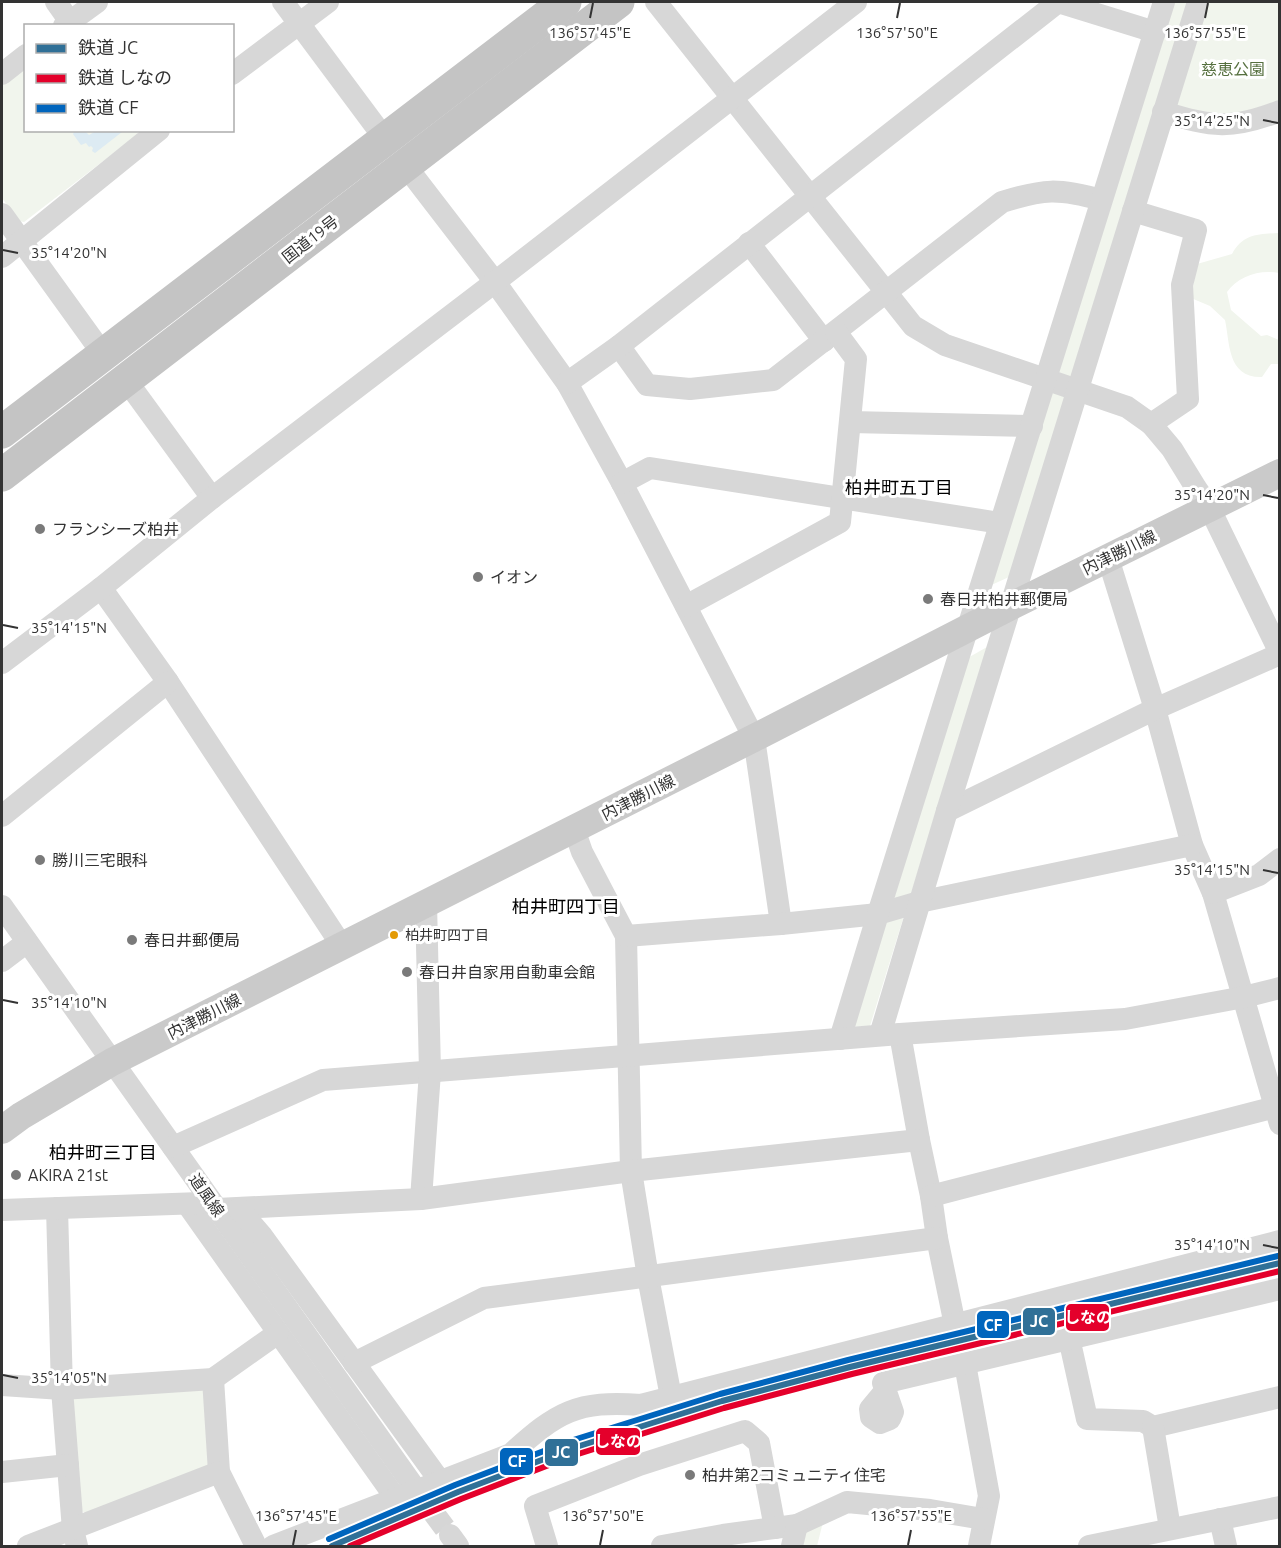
<svg xmlns="http://www.w3.org/2000/svg" width="1281" height="1548" viewBox="0 0 1281 1548" font-family="Ubuntu,'Noto Sans JP',sans-serif">
  <style>
    .green { fill: #f1f5ed }
    .water { fill: #ddebf3 }
    .lines { fill: none; stroke-linecap: round; stroke-linejoin: round }
    .minor-tunnel { stroke: #d6d6d6; stroke-width: 22; stroke-dasharray: 22 11; stroke-linecap: butt }
    .minor { stroke: #d7d7d7; stroke-width: 22 }
    .major { stroke: #cacaca; stroke-width: 28 }
    .highway { stroke: #c4c4c4; stroke-width: 33 }
    .rail-1-casing { stroke: #fff; stroke-width: 10 }
    .rail-2-casing { stroke: #fff; stroke-width: 10 }
    .rail-3-casing { stroke: #fff; stroke-width: 10 }
    .rail-1 { stroke: #307097; stroke-width: 6 }
    .rail-2 { stroke: #e4002b; stroke-width: 6 }
    .rail-3 { stroke: #0065bd; stroke-width: 6 }
    .ticks { fill: none; stroke: #333; stroke-width: 2 }
    .poi-dot { fill: #7a7a7a; stroke: #fff; stroke-width: 2 }
    .bus-dot { fill: #e39a05; stroke: #fff; stroke-width: 2 }
    .labels { text-anchor: middle; dominant-baseline: central; stroke-width: 6; stroke-linejoin: round; paint-order: stroke }
    .bus-label { font-size: 14px; fill: #333; stroke: #fff; text-anchor: start }
    .park-label { font-size: 16px; fill: #56703f; stroke: #fff }
    .street-label { font-size: 16px; fill: #333; stroke: #fff }
    .poi-label { font-size: 16px; fill: #333; stroke: #fff; text-anchor: start }
    .neighbourhood-label { font-size: 18px; fill: #000; stroke: #fff }
    .ticks-label { font-size: 15px; text-anchor: middle; fill: #333; stroke: #fff; stroke-width: 6; stroke-linejoin: round; paint-order: stroke }
    .line-badge { stroke: #fff; stroke-width: 2 }
    .badge-label { font-size: 16px; text-anchor: middle; font-weight: bold; fill: #fff }
  </style>
  <rect width="100%" height="100%" fill="#fff"/>
  <g class="green">
    <polygon points="1171,2 1190,2 1073,378 1055,371"/>
    <polygon points="1206,2 1279,2 1279,103 1242,116 1177,108 1175,101"/>
    <polygon points="25,64 26,130 138,131 137,135 24,222 19,221 2,198 2,81"/>
    <path d="M 1279,233 L 1279,273 C 1260,269 1238,276 1227,292 L 1231,310 L 1261,336 L 1267,335 L 1279,340 L 1279,364 L 1271,364 L 1262,377 C 1227,378 1230,343 1225,320 L 1210,306 L 1191,298 L 1197,264 L 1232,254 C 1243,234 1258,234 1279,233 Z"/>
    <polygon points="1049,391 1066,397 1009,577 987,587"/>
    <polygon points="987,647 911,894 893,902 966,659"/>
    <polygon points="901,915 903,919 870,1026 849,1027 882,923"/>
    <polygon points="201,1387 207,1393 209,1462 206,1469 87,1514 80,1510 69,1401 76,1394"/>
    <polygon points="824,1518 817,1546 800,1546 805,1527"/>
  </g>
  <polygon class="water" points="75,130 85,131 89,135 96,131 122,132 95,153 92,151 93,148 91,146 89,147 86,143 81,145 73,134"/>
  <g class="lines">
    <polyline class="minor-tunnel" points="412,1484 450,1535"/>
    <g class="minor">
      <polyline points="56,2 73,26"/>
      <polyline points="283,2 385,139"/>
      <polyline points="656,2 913,326 945,345 1127,407 1151,424 1172,449 1196,488 1209,507 1280,653"/>
      <polyline points="1058,2 1155,32"/>
      <polyline points="64,26 97,2"/>
      <polyline points="2,74 26,55"/>
      <polyline points="232,74 328,2"/>
      <path d="M 1163,112 C 1213,127 1231,130 1280,111"/>
      <polyline points="405,165 495,282 567,383 622,483 754,738 781,924"/>
      <polyline points="1133,211 1196,230 1182,285 1188,399 1151,424"/>
      <polyline points="2,214 103,354"/>
      <polyline points="749,243 824,341"/>
      <polyline points="2,257 159,130"/>
      <path d="M 619,346 L 647,385 L 690,389 L 773,380 L 1002,202 C 1044,189 1058,188 1101,200"/>
      <polyline points="126,380 212,498"/>
      <polyline points="567,383 619,346 1058,2"/>
      <polyline points="850,422 1032,426"/>
      <polyline points="622,483 650,468 1000,523"/>
      <polyline points="1108,558 1155,709 1192,845 1213,893 1280,1124"/>
      <polyline points="101,588 168,682 342,946"/>
      <polyline points="686,606 840,522 856,359 836,332"/>
      <polyline points="2,663 101,588 212,498 495,282 856,2"/>
      <polyline points="947,811 1155,709 1280,654"/>
      <polyline points="2,816 168,682"/>
      <polyline points="574,829 582,852 626,936 631,1171 648,1277 671,1397"/>
      <polyline points="1213,893 1259,875 1280,859"/>
      <polyline points="2,906 412,1484"/>
      <polyline points="626,936 781,924 878,914 919,902 1192,845"/>
      <polyline points="2,961 27,942"/>
      <polyline points="900,1034 919,1140 931,1196 937,1238 955,1325"/>
      <polyline points="880,1035 947,811 1198,2"/>
      <polyline points="840,1039 878,914 1164,2"/>
      <polyline points="173,1147 323,1080 900,1034 1125,1019 1244,997 1280,988"/>
      <polyline points="931,1196 1275,1107"/>
      <polyline points="421,1199 430,1072 426,903"/>
      <polyline points="187,1204 397,1500"/>
      <polyline points="57,1208 62,1389 73,1530 77,1546"/>
      <polyline points="217,1209 421,1199 631,1171 919,1140"/>
      <polyline points="239,1209 262,1236 440,1481"/>
      <polyline points="2,1210 201,1203"/>
      <polyline points="1069,1338 1087,1419 1143,1421 1153,1427 1280,1397"/>
      <polyline points="354,1363 484,1298 937,1238"/>
      <polyline points="965,1364 989,1496 979,1546"/>
      <polyline points="213,1379 219,1472 256,1546"/>
      <polyline points="2,1385 62,1389 213,1379 278,1333"/>
      <polyline points="885,1391 870,1409 871,1417 880,1423 890,1419 893,1412 883,1383 1280,1289"/>
      <polyline points="1153,1427 1170,1528"/>
      <polyline points="2,1472 68,1465"/>
      <polyline points="1220,1519 1226,1546"/>
      <polyline points="450,1535 458,1546"/>
      <polyline points="28,1546 219,1472"/>
      <path d="M 273,1546 L 511,1454 C 557,1412 577,1400 641,1405 L 1280,1241"/>
      <polyline points="547,1546 535,1506 639,1465 745,1431 759,1443 775,1528"/>
      <polyline points="662,1546 723,1535 797,1525 847,1502 930,1510 983,1519"/>
      <polyline points="792,1546 797,1525"/>
      <polyline points="1089,1546 1280,1507"/>
    </g>
    <polyline class="major" points="2,1130 21,1116 112,1062 754,738 1011,606 1280,473"/>
    <g class="highway">
      <polyline points="2,432 565,2"/>
      <polyline points="2,475 618,2"/>
    </g>
    <g class="rail-1-casing">
      <polyline id="rail-1" points="332,1546 458,1492 573,1448 722,1401 850,1367 1280,1263"/>
    </g>
    <g class="rail-2-casing">
      <polyline id="rail-2" points="350,1546 461,1499 575,1455 724,1408 852,1374 1280,1271"/>
    </g>
    <g class="rail-3-casing">
      <polyline id="rail-3" points="329,1539 455,1485 570,1441 720,1394 848,1360 1278,1256"/>
    </g>
    <use href="#rail-1" class="rail-1"/>
    <use href="#rail-2" class="rail-2"/>
    <use href="#rail-3" class="rail-3"/>
  </g>
  <path class="ticks" d="M 590,18 L 593,3M 897,18 L 900,3M 1205,18 L 1208,3M 1263,120 L 1278,123M 3,250 L 18,253M 1263,495 L 1278,498M 3,625 L 18,628M 1263,870 L 1278,873M 3,1000 L 18,1003M 1263,1245 L 1278,1248M 3,1375 L 18,1378M 293,1545 L 296,1530M 600,1545 L 603,1530M 908,1545 L 911,1530"/>
  <g class="poi-dot">
    <circle cx="40" cy="529" r="6"/>
    <circle cx="478" cy="577" r="6"/>
    <circle cx="928" cy="599" r="6"/>
    <circle cx="40" cy="860" r="6"/>
    <circle cx="132" cy="940" r="6"/>
    <circle cx="407" cy="972" r="6"/>
    <circle cx="16" cy="1175" r="6"/>
    <circle cx="690" cy="1475" r="6"/>
  </g>
  <circle class="bus-dot" cx="394" cy="935" r="5"/>
  <g class="labels">
    <g class="bus-label">
      <text x="405" y="935">柏井町四丁目</text>
    </g>
    <g class="park-label">
      <text x="1233" y="69">慈恵公園</text>
    </g>
    <g class="street-label">
      <text transform="translate(310 239) rotate(-38)">国道19号</text>
      <text transform="translate(1119 552) rotate(-26)">内津勝川線</text>
      <text transform="translate(638 797) rotate(-27)">内津勝川線</text>
      <text transform="translate(204 1016) rotate(-27)">内津勝川線</text>
      <text transform="translate(207 1195) rotate(55)">道風線</text>
    </g>
    <g class="poi-label">
      <text x="52" y="529">フランシーズ柏井</text>
      <text x="490" y="577">イオン</text>
      <text x="940" y="599">春日井柏井郵便局</text>
      <text x="52" y="860">勝川三宅眼科</text>
      <text x="144" y="940">春日井郵便局</text>
      <text x="419" y="972">春日井自家用自動車会館</text>
      <text x="28" y="1175">AKIRA 21st</text>
      <text x="702" y="1475">柏井第2コミュニティ住宅</text>
    </g>
    <g class="neighbourhood-label">
      <text x="899" y="487">柏井町五丁目</text>
      <text x="566" y="906">柏井町四丁目</text>
      <text x="103" y="1152">柏井町三丁目</text>
    </g>
  </g>
  <g class="ticks-label">
    <text x="590" y="38">136°57'45"E</text>
    <text x="897" y="38">136°57'50"E</text>
    <text x="1205" y="38">136°57'55"E</text>
    <text x="1212" y="126">35°14'25"N</text>
    <text x="69" y="258">35°14'20"N</text>
    <text x="1212" y="500">35°14'20"N</text>
    <text x="69" y="633">35°14'15"N</text>
    <text x="1212" y="875">35°14'15"N</text>
    <text x="69" y="1008">35°14'10"N</text>
    <text x="1212" y="1250">35°14'10"N</text>
    <text x="69" y="1383">35°14'05"N</text>
    <text x="296" y="1521">136°57'45"E</text>
    <text x="603" y="1521">136°57'50"E</text>
    <text x="911" y="1521">136°57'55"E</text>
  </g>
  <g class="line-badge">
    <rect x="1065" y="1303" width="45" height="29" rx="6" fill="#e4002b"/>
    <rect x="1022" y="1307" width="34" height="29" rx="6" fill="#307097"/>
    <rect x="976" y="1310" width="34" height="29" rx="6" fill="#0065bd"/>
    <rect x="595" y="1427" width="46" height="29" rx="6" fill="#e4002b"/>
    <rect x="544" y="1438" width="35" height="29" rx="6" fill="#307097"/>
    <rect x="499" y="1447" width="35" height="29" rx="6" fill="#0065bd"/>
  </g>
  <g class="badge-label">
    <text x="1088" y="1323">しなの</text>
    <text x="1039" y="1327">JC</text>
    <text x="993" y="1331">CF</text>
    <text x="618" y="1447">しなの</text>
    <text x="561" y="1458">JC</text>
    <text x="517" y="1467">CF</text>
  </g>
  <rect width="1281" height="1548" fill="none" stroke="#333333" stroke-width="6"/>
  <rect x="24" y="24" width="210" height="108" fill="#ffffff" stroke="#adadad" stroke-width="1.5"/>
  <rect x="36" y="44" width="30" height="9" fill="#307097" stroke="#adadad" stroke-width="1.5"/>
  <text x="78" y="54" font-size="18" fill="#333333">鉄道 JC</text>
  <rect x="36" y="74" width="30" height="9" fill="#e4002b" stroke="#adadad" stroke-width="1.5"/>
  <text x="78" y="84" font-size="18" fill="#333333">鉄道 しなの</text>
  <rect x="36" y="104" width="30" height="9" fill="#0065bd" stroke="#adadad" stroke-width="1.5"/>
  <text x="78" y="114" font-size="18" fill="#333333">鉄道 CF</text>
</svg>
